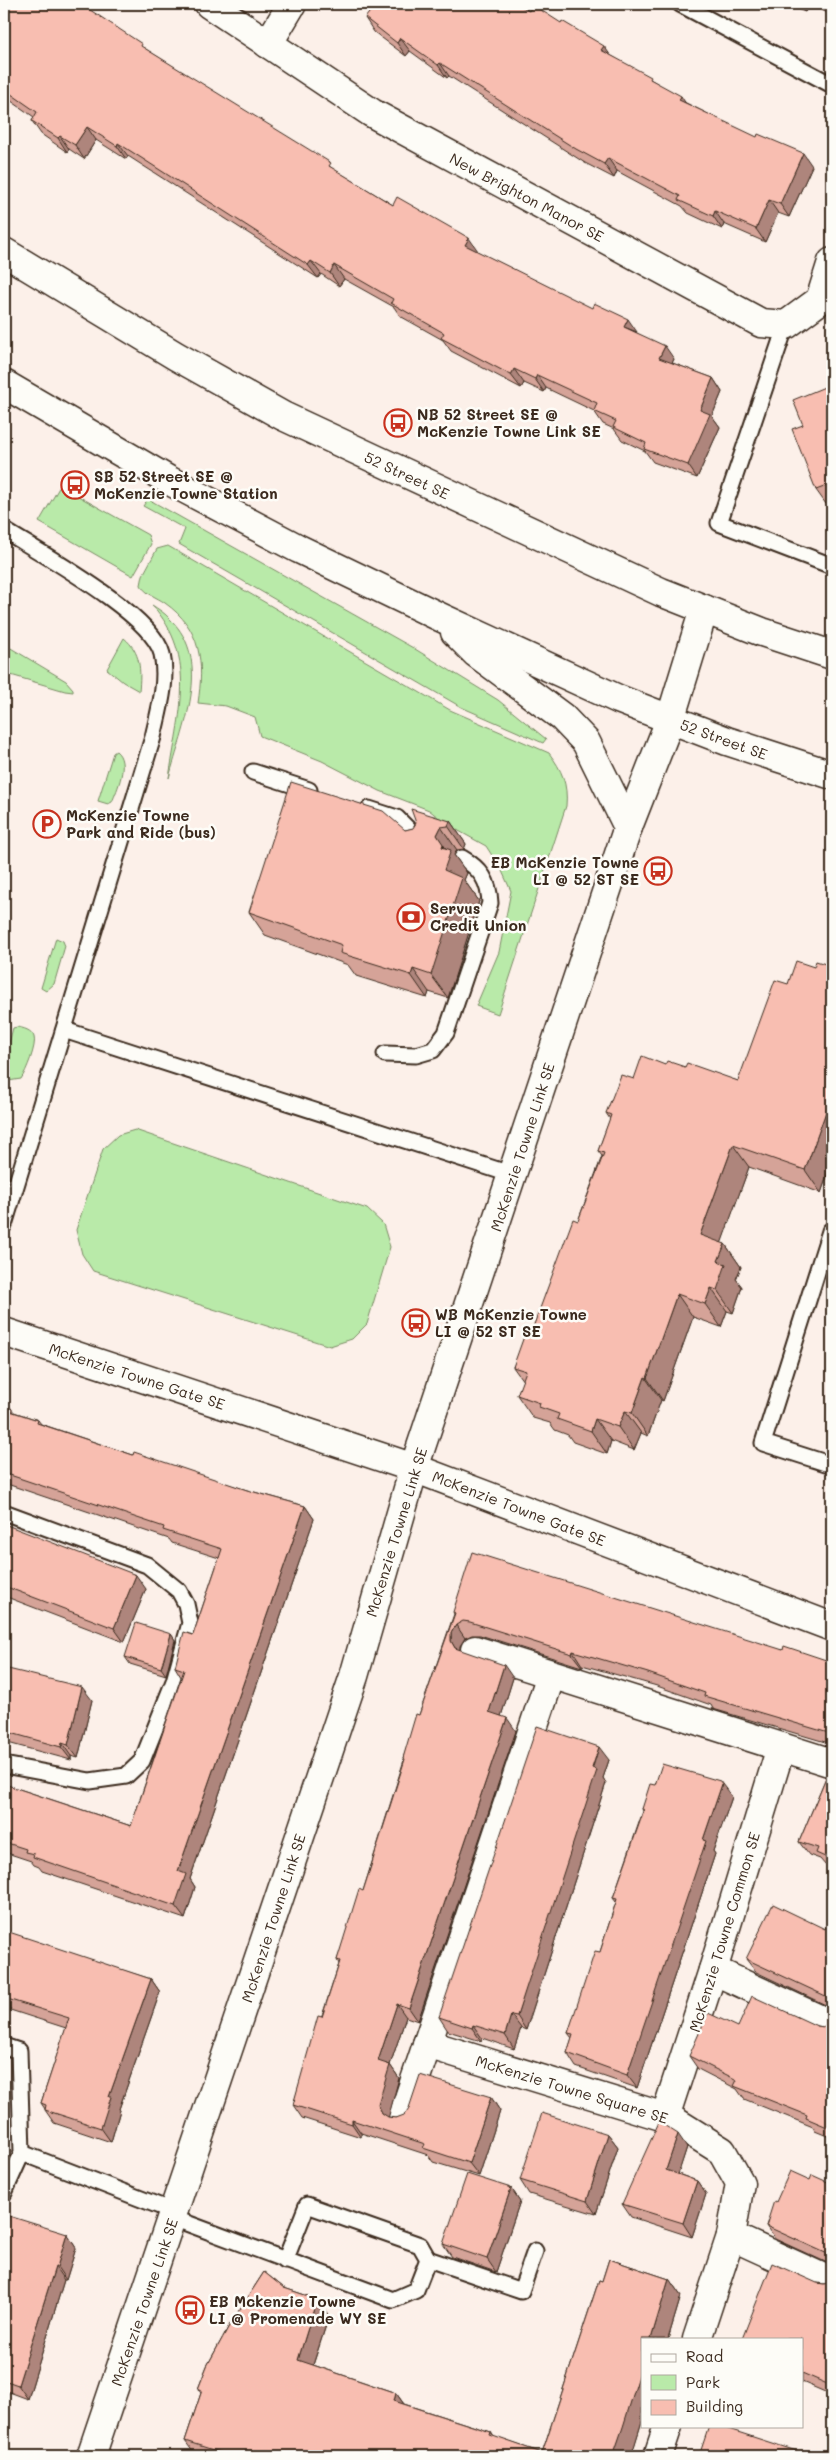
<svg xmlns="http://www.w3.org/2000/svg" width="836" height="2460" viewBox="0 0 836 2460" font-family="Mali,sans-serif">
  <style>
    .green { fill: #b9eaa9; stroke: #7a8a64 }
    .lines { fill: none; stroke-linecap: round; stroke-linejoin: round }
    .service-casing { stroke: #3b2a1e; stroke-width: 19 }
    .minor-casing { stroke: #3b2a1e; stroke-width: 31 }
    .secondary-casing { stroke: #3b2a1e; stroke-width: 31 }
    .service { stroke: #fdfcf7; stroke-width: 15 }
    .minor { stroke: #fdfcf7; stroke-width: 28 }
    .secondary { stroke: #fdfcf7; stroke-width: 28 }
    .wall { fill: #d5a398; stroke: #3b2a1e }
    .shaded-wall { fill: #ae857c; stroke: #3b2a1e }
    .building { fill: #f8beb1; stroke: #3b2a1e }
    .labels { text-anchor: middle; dominant-baseline: central; stroke-width: 5; stroke-linejoin: round; paint-order: stroke }
    .street-label { font-size: 15px; fill: #3b2a1e; stroke: #fdfcf7 }
    .poi-label { font-size: 15px; font-weight: bold; fill: #3b2a1e; stroke: #fdfcf7; text-anchor: start }
  </style>
  <rect width="100%" height="100%" fill="#fcf0e9"/>
  <filter id="ink" filterUnits="userSpaceOnUse"><feTurbulence type="fractalNoise" baseFrequency=".02" numOctaves="2"/><feDisplacementMap in="SourceGraphic" scale="10" xChannelSelector="R" yChannelSelector="G"/><feConvolveMatrix kernelMatrix="1 2 1 2 8 2 1 2 1" color-interpolation-filters="sRGB"/></filter>
  <g filter="url(#ink)">
    <g class="green">
      <polygon points="60,486 148,535 151,544 133,576 39,522"/>
      <polygon points="148,499 415,649 498,700 546,739 543,743 461,707 179,544 185,529 143,506"/>
      <path d="M 168,546 L 450,710 L 549,753 C 562,770 568,784 566,806 L 498,1014 L 476,1006 L 499,952 L 511,891 L 502,871 L 486,846 L 448,825 L 429,810 L 380,791 L 322,761 L 260,736 L 255,717 L 226,706 L 198,703 C 204,663 202,629 165,603 C 157,597 145,594 141,585 L 143,575 L 157,549 Z"/>
      <path d="M 152,605 C 158,609 165,613 170,619 C 214,661 182,729 169,778 C 178,716 199,657 152,605 Z"/>
      <path d="M 124,638 C 141,652 141,670 139,691 L 123,682 L 107,669 Z"/>
      <polygon points="4,644 66,681 73,689 73,692 65,691 4,673"/>
      <path d="M 116,751 C 130,762 117,790 112,802 L 108,804 L 98,801 L 113,753 Z"/>
      <polygon points="56,938 63,941 65,946 54,984 46,991 41,988"/>
      <path d="M 17,1027 C 23,1028 32,1030 34,1037 C 37,1045 26,1072 21,1079 L 8,1081 L 4,1079 L 4,1062 L 13,1028 Z"/>
      <polygon points="135,1130 367,1209 383,1224 390,1247 367,1324 352,1339 330,1346 93,1271 82,1254 76,1230 103,1149 118,1135"/>
    </g>
    <g class="lines">
      <g class="service-casing">
        <g id="service">
          <polyline points="680,4 832,85"/>
          <polyline points="786,325 719,523 832,566"/>
          <path d="M 4,530 C 40,553 152,614 162,654 C 168,682 159,710 153,737 L 4,1225"/>
          <polyline points="253,772 309,790"/>
          <polyline points="369,809 397,818 423,844"/>
          <polyline points="64,1030 513,1175"/>
          <path d="M 385,1054 L 416,1055 L 433,1050 L 446,1033 L 490,903 C 489,881 481,869 462,858"/>
          <polyline points="832,1232 830,1231 763,1443 832,1465"/>
          <polyline points="4,1512 147,1565 179,1591 186,1604 190,1623 174,1681 142,1761 126,1776 90,1781 4,1765"/>
          <polyline points="4,2046 19,2051 22,2153 4,2193"/>
          <polyline points="22,2153 175,2212"/>
          <polyline points="173,2218 393,2300 416,2290 428,2259 420,2245 307,2205 285,2261"/>
          <polyline points="428,2259 521,2291 535,2251"/>
        </g>
      </g>
      <g class="minor-casing">
        <g id="minor">
          <polyline points="209,4 372,113 761,323 786,325 820,300 832,262"/>
          <polyline points="268,44 292,4"/>
          <polyline points="4,1332 414,1468 832,1627"/>
          <polyline points="475,1650 832,1763"/>
          <polyline points="713,1970 832,2025"/>
          <polyline points="427,2044 671,2119 722,2151 740,2183 731,2236 697,2339"/>
          <polyline points="403,2116 551,1675"/>
          <polyline points="665,2117 713,1970 781,1747"/>
          <polyline points="731,2236 832,2282"/>
          <polyline points="91,2456 354,1676 414,1468 628,827 670,720 704,609"/>
          <polyline points="658,2456 668,2426"/>
        </g>
      </g>
      <g class="secondary-casing">
        <g id="secondary">
          <polyline points="4,252 176,356 283,416 661,592 762,632 832,655"/>
          <polyline points="4,384 170,481 299,549 440,617 618,699 727,741 832,775"/>
          <polyline points="455,632 476,653 562,717 586,742 628,827"/>
        </g>
      </g>
      <use href="#service" class="service"/>
      <use href="#minor" class="minor"/>
      <use href="#secondary" class="secondary"/>
    </g>
    <g class="wall">
      <polygon points="4,4 144,48 335,170 393,205 478,251 478,252 637,333 674,359 672,363 713,378 722,392 712,416 720,427 697,478 653,462 645,451 622,440 614,429 603,424 594,411 546,388 544,392 524,383 521,388 451,351 443,340 400,316 394,307 344,279 339,286 321,274 318,278 128,156 126,159 96,140 84,159 69,149 67,152 41,134 32,121 34,117 4,96"/>
      <polygon points="784,4 832,4 832,15 809,4 805,12"/>
      <polygon points="529,11 610,55 655,82 686,103 812,166 789,217 778,213 765,242 724,224 722,229 688,213 682,206 617,171 614,178 585,163 449,76 447,78 410,51 406,56 374,32 365,18"/>
      <polygon points="832,384 832,501 826,504 816,490 803,425"/>
      <polygon points="450,821 466,844 464,849 457,850 454,855 467,873 464,880 479,901 448,998 429,992 427,998 356,976 348,965 265,935 249,912 405,830"/>
      <polygon points="832,966 832,1162 821,1193 749,1167 721,1243 725,1244 741,1267 736,1279 742,1287 733,1313 727,1311 721,1327 693,1317 663,1401 661,1400 648,1436 641,1433 634,1450 611,1441 607,1454 573,1442 568,1435 555,1430 550,1423 533,1418 517,1395 523,1381 513,1367 532,1330 578,1221 602,1156 598,1151 610,1119 606,1113 634,1079 665,1065 685,1067 738,1081 788,984 814,967"/>
      <polygon points="4,1406 11,1408 14,1412 38,1420 41,1424 133,1455 247,1490 305,1506 314,1519 190,1879 195,1887 185,1919 42,1871 39,1867 34,1865 31,1861 4,1852 4,1784 131,1826 181,1677 175,1667 193,1635 219,1558 172,1543 169,1539 4,1483"/>
      <polygon points="4,1524 146,1589 124,1642 4,1596"/>
      <polygon points="453,1612 783,1650 832,1662 832,1744 713,1709 711,1705 657,1686 582,1665 582,1667 480,1635 472,1635 465,1638 460,1646 460,1650 513,1678 501,1716 516,1731 418,2021 406,2017 390,2065 399,2078 388,2117 396,2118 491,2097 500,2111 479,2176 433,2162 428,2155 361,2133 361,2137 302,2118 293,2105 339,1964 337,1960 363,1891 404,1760 403,1758 419,1715 454,1614"/>
      <polygon points="171,1634 175,1640 166,1675 130,1664 125,1657"/>
      <polygon points="4,1668 92,1700 78,1758 71,1756 71,1760 4,1742"/>
      <polygon points="609,1760 603,1778 606,1783 526,2030 521,2028 514,2049 482,2038 481,2041 448,2031 439,2017"/>
      <polygon points="832,1763 832,1869 826,1866 820,1859 809,1855 799,1842"/>
      <polygon points="655,1785 732,1797 713,1851 715,1854 637,2088 576,2067 567,2053 572,2038 568,2033 600,1952 616,1902 613,1898 643,1811 642,1809"/>
      <polygon points="832,1926 832,2008 756,1972 746,1959"/>
      <polygon points="4,1933 151,1979 160,1992 119,2109 120,2110 111,2142 54,2123 45,2110 45,2109 41,2103 66,2028 4,2008"/>
      <polygon points="832,2024 832,2138 815,2131 813,2127 744,2099 737,2089 698,2069 689,2056 738,2027 817,2026 824,2027"/>
      <polygon points="608,2134 618,2147 596,2214 529,2194 520,2180"/>
      <polygon points="687,2147 678,2174 697,2181 706,2194 692,2237 631,2217 622,2204"/>
      <polygon points="810,2180 832,2184 832,2265 775,2239 766,2226 776,2202"/>
      <polygon points="511,2188 520,2201 496,2272 452,2257 443,2244"/>
      <polygon points="67,2234 76,2248 66,2280 64,2280 28,2399 4,2390 4,2235"/>
      <polygon points="609,2259 669,2279 681,2296 668,2339 642,2339 642,2421 631,2456 196,2456 185,2441 201,2393 198,2389 207,2366 229,2326 264,2272 284,2288 317,2299 329,2316 313,2365 396,2393 404,2404 491,2432 494,2437 542,2453 599,2280 602,2281"/>
      <polygon points="832,2281 832,2395 802,2382 802,2339 817,2283 824,2284 831,2282"/>
    </g>
    <g class="shaded-wall">
      <polygon points="799,4 809,4 805,12"/>
      <polygon points="400,38 410,51 406,56 397,43"/>
      <polygon points="604,46 613,59 601,50"/>
      <polygon points="440,63 449,76 447,78 438,65"/>
      <polygon points="681,96 690,110 679,100"/>
      <polygon points="87,127 96,140 84,159 75,145"/>
      <polygon points="60,136 69,149 67,152 58,138"/>
      <polygon points="118,143 128,156 126,159 117,146"/>
      <polygon points="803,153 812,166 789,217 780,204"/>
      <polygon points="608,158 617,171 614,178 604,164"/>
      <polygon points="769,200 778,213 765,242 756,229"/>
      <polygon points="715,211 724,224 722,229 713,216"/>
      <polygon points="469,238 478,251 474,259 465,245"/>
      <polygon points="311,261 321,274 318,278 308,265"/>
      <polygon points="334,265 344,279 339,286 330,273"/>
      <polygon points="628,319 637,332 624,327"/>
      <polygon points="665,346 674,359 668,371 659,358"/>
      <polygon points="514,369 524,383 521,388 511,375"/>
      <polygon points="537,375 546,388 544,392 535,379"/>
      <polygon points="713,378 722,392 712,416 720,427 697,478 688,465 700,410"/>
      <polygon points="450,821 466,844 464,849 448,826"/>
      <polygon points="441,827 457,850 454,855 467,873 464,880 479,901 448,998 431,975 444,870 442,847 443,844 449,854 437,835"/>
      <polygon points="413,969 429,992 427,998 411,975"/>
      <polygon points="832,1095 832,1162 821,1193 805,1170"/>
      <polygon points="733,1145 749,1167 716,1258 700,1235"/>
      <polygon points="725,1244 741,1267 736,1279 742,1287 733,1313 717,1290 718,1261"/>
      <polygon points="711,1288 727,1311 721,1327 705,1304"/>
      <polygon points="677,1294 693,1317 663,1401 647,1378"/>
      <polygon points="645,1377 661,1400 648,1436 632,1413"/>
      <polygon points="625,1411 641,1433 634,1450 618,1427"/>
      <polygon points="595,1419 611,1441 607,1454 591,1431"/>
      <polygon points="305,1506 314,1519 190,1879 195,1887 185,1919 175,1906 178,1871"/>
      <polygon points="136,1575 146,1589 124,1642 114,1628"/>
      <polygon points="456,1625 465,1638 460,1646 460,1654 455,1648 451,1641 451,1633"/>
      <polygon points="171,1634 175,1640 166,1675 161,1668"/>
      <polygon points="573,1651 582,1665 582,1667 572,1654"/>
      <polygon points="504,1665 513,1678 498,1726 489,1712"/>
      <polygon points="82,1687 92,1700 78,1758 68,1745"/>
      <polygon points="507,1718 516,1731 418,2021 409,2008"/>
      <polygon points="62,1743 71,1756 71,1760 61,1747"/>
      <polygon points="599,1747 609,1760 603,1778 606,1783 526,2030 517,2016"/>
      <polygon points="722,1784 732,1797 713,1851 715,1854 637,2088 627,2075 703,1840"/>
      <polygon points="151,1979 160,1992 119,2109 120,2110 111,2142 101,2128 109,2097"/>
      <polygon points="397,2004 406,2017 390,2065 399,2078 388,2119 382,2113 378,2105 378,2061"/>
      <polygon points="511,2015 521,2028 514,2049 505,2035"/>
      <polygon points="473,2025 482,2038 481,2041 472,2028"/>
      <polygon points="491,2097 500,2111 479,2176 469,2163"/>
      <polygon points="352,2120 361,2133 361,2137 352,2124"/>
      <polygon points="608,2134 618,2147 596,2214 587,2201"/>
      <polygon points="678,2134 687,2147 675,2184 666,2170"/>
      <polygon points="697,2181 706,2194 692,2237 683,2223"/>
      <polygon points="511,2188 520,2201 496,2272 487,2259"/>
      <polygon points="67,2234 76,2248 66,2280 57,2267"/>
      <polygon points="55,2267 64,2280 28,2399 18,2385"/>
      <polygon points="669,2279 681,2296 668,2339 651,2339"/>
      <polygon points="317,2299 329,2316 309,2377 298,2360"/>
      <polygon points="642,2366 642,2421 635,2444 631,2456 613,2456"/>
      <polygon points="396,2393 408,2410 394,2401"/>
    </g>
    <g class="building">
      <polygon points="4,4 81,4 142,44 141,46 331,163 329,166 393,205 397,197 469,238 465,245 592,308 594,303 628,319 624,327 665,346 659,358 713,378 700,410 710,414 688,465 644,449 646,443 613,427 616,421 594,411 597,403 537,375 535,379 514,369 511,375 441,338 444,333 391,303 393,299 334,265 330,273 311,261 308,265 118,143 117,146 87,127 75,145 60,136 58,138 32,121 37,112 4,89"/>
      <polygon points="376,4 518,4 529,11 533,5 561,23 562,21 604,46 601,50 651,77 650,79 681,96 679,100 757,137 758,134 803,153 780,204 769,200 756,229 715,211 713,216 678,200 680,196 608,158 604,164 576,149 440,63 438,65 400,38 397,43 365,18"/>
      <polygon points="832,384 832,484 816,490 792,429 803,425 793,400"/>
      <polygon points="291,782 383,811 405,830 413,828 416,823 411,809 450,821 448,826 441,827 437,835 443,844 442,847 451,850 444,870 462,878 431,975 413,969 411,975 340,953 342,945 249,912"/>
      <polygon points="796,961 814,967 816,961 832,966 832,1095 805,1170 733,1145 700,1235 725,1244 718,1261 726,1264 717,1290 711,1288 705,1304 677,1294 647,1378 645,1377 632,1413 625,1411 618,1427 595,1419 591,1431 557,1419 559,1414 539,1407 540,1403 517,1395 526,1371 513,1367 527,1328 532,1330 573,1219 578,1221 604,1153 598,1151 611,1115 606,1113 621,1075 634,1079 642,1056 665,1065 667,1061 685,1067 687,1063 738,1081 775,980 788,984"/>
      <polygon points="4,1406 11,1408 10,1411 38,1420 37,1423 133,1455 134,1452 247,1490 305,1506 178,1871 186,1874 175,1906 33,1857 34,1854 25,1852 26,1849 4,1842 4,1784 131,1826 184,1670 175,1667 184,1632 193,1635 222,1549 163,1530 164,1527 4,1473"/>
      <polygon points="4,1524 136,1575 114,1628 4,1586"/>
      <polygon points="472,1552 783,1650 784,1646 832,1662 832,1734 704,1696 705,1693 648,1673 573,1651 572,1654 470,1622 463,1621 456,1625 451,1633 451,1641 455,1648 504,1665 489,1712 507,1718 409,2008 397,2004 378,2061 390,2065 378,2105 382,2113 388,2117 396,2118 404,2115 409,2108 420,2075 491,2097 469,2163 423,2148 425,2144 352,2120 352,2124 293,2105 318,2016 322,2017 340,1961 337,1960 359,1889 363,1891 405,1759 403,1758 416,1714 419,1715 455,1613 453,1612"/>
      <polygon points="136,1623 171,1634 161,1668 125,1657"/>
      <polygon points="4,1668 82,1687 68,1745 62,1743 61,1747 4,1731"/>
      <polygon points="537,1726 599,1747 592,1768 597,1770 517,2016 511,2015 505,2035 473,2025 472,2028 439,2017"/>
      <polygon points="832,1763 832,1860 816,1853 818,1848 799,1842"/>
      <polygon points="662,1764 720,1781 722,1784 703,1840 706,1841 627,2075 567,2053 573,2034 568,2033 595,1951 600,1952 617,1899 613,1898 644,1810 642,1809 650,1784 655,1785"/>
      <polygon points="773,1904 825,1929 828,1924 832,1926 832,2000 830,1998 746,1959"/>
      <polygon points="9,1932 151,1979 109,2097 111,2097 101,2128 45,2110 46,2105 41,2103 69,2018 4,1998 4,1933 9,1934"/>
      <polygon points="752,1996 817,2026 824,2027 832,2024 832,2129 806,2118 807,2115 734,2086 737,2080 689,2056 708,2013 738,2027"/>
      <polygon points="542,2113 608,2134 587,2201 520,2180"/>
      <polygon points="659,2122 678,2134 666,2170 697,2181 683,2223 622,2204"/>
      <polygon points="790,2171 810,2180 812,2175 832,2184 832,2257 830,2255 766,2226 774,2201 776,2202"/>
      <polygon points="467,2174 511,2188 487,2259 443,2244"/>
      <polygon points="9,2216 67,2234 57,2267 55,2267 18,2385 4,2380 4,2235"/>
      <polygon points="609,2259 669,2279 651,2339 642,2339 642,2366 623,2427 613,2456 232,2456 185,2441 202,2390 198,2389 207,2366 229,2326 264,2272 284,2288 317,2299 298,2360 396,2393 394,2401 491,2432 490,2435 542,2453 599,2280 602,2281"/>
      <polygon points="772,2263 817,2283 824,2284 831,2282 832,2281 832,2386 802,2373 802,2339 742,2339"/>
      <polygon points="709,2426 719,2426 812,2456 699,2456"/>
    </g>
  </g>
  <defs>
    <g id="bus-ring" transform="scale(1.4375)"><circle r="9.5" fill="#fdfcf7" stroke="#c8321e" stroke-width="1.5"/><path d="M-5-6H5V4H4V6H2V4H-2V6H-4V4H-5ZM-3.5-4V0h7V-4ZM-3.5 1.2v1.5H-2V1.2ZM2 1.2v1.5H3.5V1.2Z" fill="#c8321e"/></g>
    <g id="parking-ring" transform="scale(1.4375)"><circle r="9.5" fill="#fdfcf7" stroke="#c8321e" stroke-width="1.5"/><path d="M-3.5-5.5H1a3.5 3.5 0 0 1 0 7H-1V5.5H-3.5ZM-1-3.4V-.6H.8a1.4 1.4 0 0 0 0-2.8Z" fill="#c8321e"/></g>
    <g id="bank-ring" transform="scale(1.4375)"><circle r="9.5" fill="#fdfcf7" stroke="#c8321e" stroke-width="1.5"/><path d="M-6-4H6V4H-6ZM0-2.3a2.3 2.3 0 1 0 0 4.6a2.3 2.3 0 1 0 0-4.6Z" fill="#c8321e"/></g>
  </defs>
  <g fill-rule="evenodd">
    <use href="#bus-ring" x="398" y="423"/>
    <use href="#bus-ring" x="75" y="485"/>
    <use href="#parking-ring" x="47" y="824"/>
    <use href="#bus-ring" x="658" y="871"/>
    <use href="#bank-ring" x="411" y="917"/>
    <use href="#bus-ring" x="416" y="1323"/>
    <use href="#bus-ring" x="190" y="2310"/>
  </g>
  <g class="labels">
    <g class="street-label">
      <text transform="translate(527 197) rotate(28)">New Brighton Manor SE</text>
      <text transform="translate(407 475) rotate(25)">52 Street SE</text>
      <text transform="translate(724 739) rotate(20)">52 Street SE</text>
      <text transform="translate(522 1147) rotate(-72)">McKenzie Towne Link SE</text>
      <text transform="translate(137 1376) rotate(18)">McKenzie Towne Gate SE</text>
      <text transform="translate(519 1508) rotate(21)">McKenzie Towne Gate SE</text>
      <text transform="translate(396 1532) rotate(-73)">McKenzie Towne Link SE</text>
      <text transform="translate(273 1918) rotate(-72)">McKenzie Towne Link SE</text>
      <text transform="translate(724 1932) rotate(-73)">McKenzie Towne Common SE</text>
      <text transform="translate(572 2089) rotate(17)">McKenzie Towne Square SE</text>
      <text transform="translate(144 2302) rotate(-71)">McKenzie Towne Link SE</text>
    </g>
    <g class="poi-label">
      <text x="417" y="414">NB 52 Street SE @<tspan x="417" dy="17">McKenzie Towne Link SE</tspan></text>
      <text x="94" y="476">SB 52 Street SE @<tspan x="94" dy="17">McKenzie Towne Station</tspan></text>
      <text x="66" y="815">McKenzie Towne<tspan x="66" dy="17">Park and Ride (bus)</tspan></text>
      <text x="639" y="862" text-anchor="end">EB McKenzie Towne<tspan x="639" dy="17">LI @ 52 ST SE</tspan></text>
      <text x="430" y="908">Servus<tspan x="430" dy="17">Credit Union</tspan></text>
      <text x="435" y="1314">WB McKenzie Towne<tspan x="435" dy="17">LI @ 52 ST SE</tspan></text>
      <text x="209" y="2301">EB Mckenzie Towne<tspan x="209" dy="17">LI @ Promenade WY SE</tspan></text>
    </g>
  </g>
  <rect width="836" height="2460" fill="none" stroke="#fdfcf7" stroke-width="20"/>
  <rect x="10" y="10" width="816" height="2440" fill="none" stroke="#3b2a1e" stroke-width="2" filter="url(#ink)"/>
  <rect x="641" y="2338" width="162" height="90" fill="#fdfcf7" stroke="#afa8a0"/>
  <rect x="651" y="2354" width="25" height="8" fill="#fdfcf7" stroke="#afa8a0"/>
  <text x="686" y="2362" font-size="15" fill="#3b2a1e">Road</text>
  <rect x="651" y="2375" width="25" height="15" fill="#b9eaa9" stroke="#afa8a0"/>
  <text x="686" y="2388" font-size="15" fill="#3b2a1e">Park</text>
  <rect x="651" y="2400" width="25" height="15" fill="#f8beb1" stroke="#afa8a0"/>
  <text x="686" y="2412" font-size="15" fill="#3b2a1e">Building</text>
</svg>
